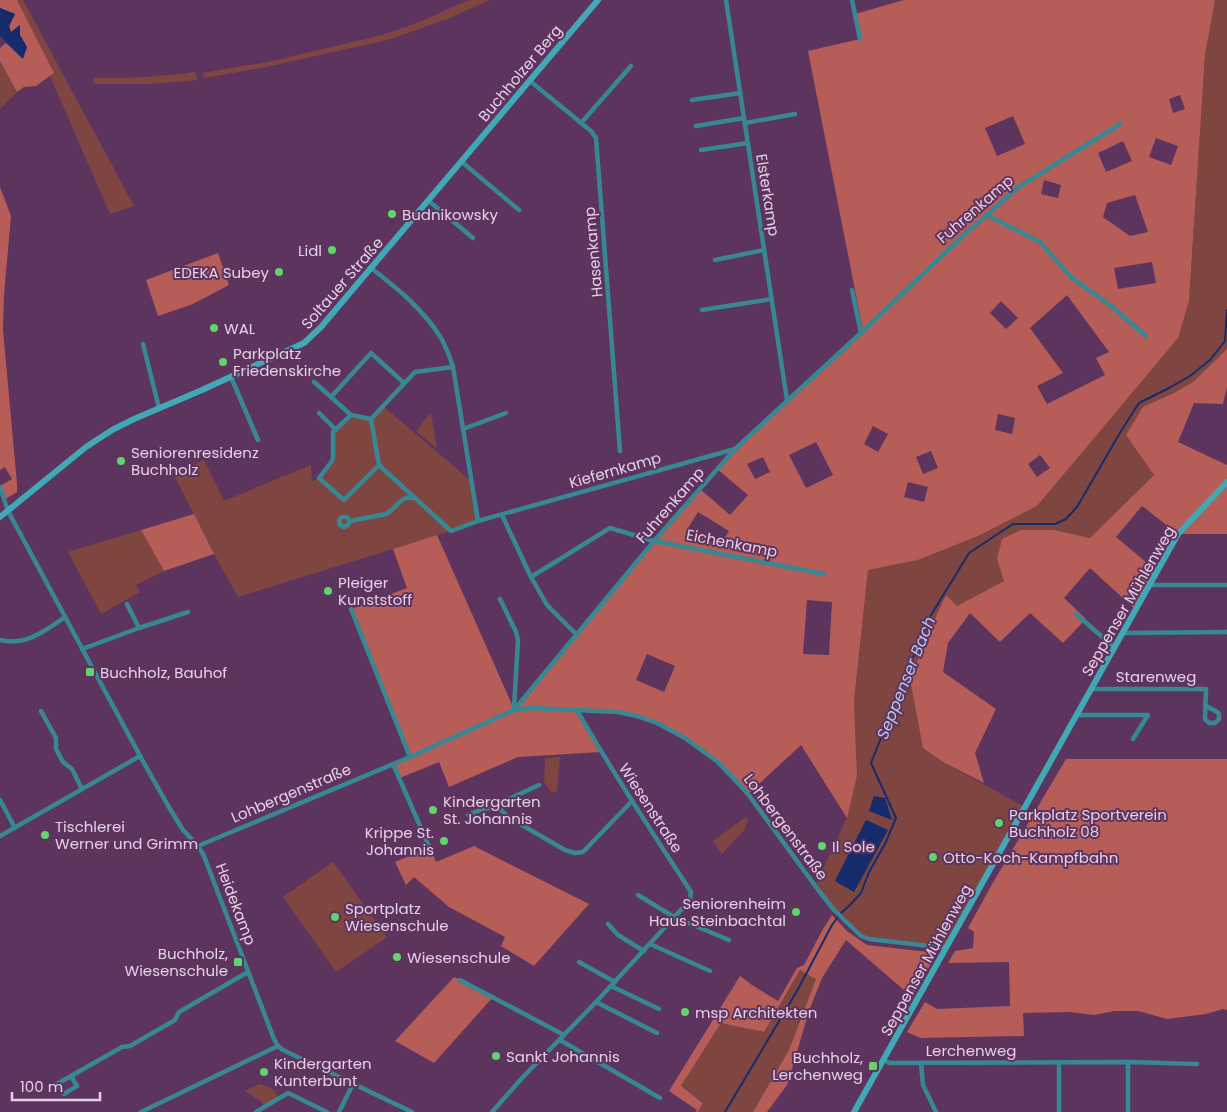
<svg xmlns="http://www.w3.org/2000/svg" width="1227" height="1112" viewBox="0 0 1227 1112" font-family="Poppins,sans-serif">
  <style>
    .green { fill: #7f4641; fill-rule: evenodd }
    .forest { fill: #b65d57; fill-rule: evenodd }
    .water { fill: #152b6b }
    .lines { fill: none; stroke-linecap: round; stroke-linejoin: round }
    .stream { stroke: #152b6b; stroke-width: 2 }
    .street { stroke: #378892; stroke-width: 4.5 }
    .secondary { stroke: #40a9b5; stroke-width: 6 }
    .poi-dot { fill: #5fd56b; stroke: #5d345e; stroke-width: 2 }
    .labels { text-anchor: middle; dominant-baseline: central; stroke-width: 4; stroke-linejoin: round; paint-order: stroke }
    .street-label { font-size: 15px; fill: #e7cfe7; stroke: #5d345e }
    .poi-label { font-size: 15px; fill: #e7cfe7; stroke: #5d345e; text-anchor: start }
    .water-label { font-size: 16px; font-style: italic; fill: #b6c8ef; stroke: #5d345e }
  </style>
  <rect width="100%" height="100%" fill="#5d345e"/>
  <g class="green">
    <polygon points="17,0 23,0 134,206 110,214 50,76 54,73"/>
    <polygon points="468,0 490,0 445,20 387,40 271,66 204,78 202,73 273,61 386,34 422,21"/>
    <path d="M 1215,0 L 1227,0 L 1227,349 L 1193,382 L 1172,394 L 1126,434 L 1154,475 L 1090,538 L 1054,530 L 997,559 L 1004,581 L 957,606 L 945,595 L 923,748 L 943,762 L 1025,807 L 947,948 L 861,936 L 845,921 L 815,886 L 847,818 L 857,776 L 854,701 L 868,570 L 918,560 L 978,536 L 1037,506 L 1189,301 L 1205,55 ZM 866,820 L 888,830 L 854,892 L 835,881 Z"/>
    <polygon points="0,61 17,92 0,109"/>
    <path d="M 195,72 L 198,80 L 151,84 L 94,84 L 93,78 C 128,78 161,77 195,72 Z"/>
    <polygon points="383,406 471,481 478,521 451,531 238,597 214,554 174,475 204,460 224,501 311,465 312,481 319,478 332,461 333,432 351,415 371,419"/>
    <polygon points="431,413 437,449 416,431"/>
    <polygon points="141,530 164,571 136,585 140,592 101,614 68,552"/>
    <polygon points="560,757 557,791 552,793 544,782 545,758"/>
    <polygon points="746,817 748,820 744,830 722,854 713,841"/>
    <polygon points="333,862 387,937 336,972 283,897"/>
    <polygon points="800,970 816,978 789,1050 753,1112 698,1112 703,1102 681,1086 722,1022 764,1032"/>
    <polygon points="259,1084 272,1088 279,1098 265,1107 261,1101 245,1091"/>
  </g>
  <g class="forest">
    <polygon points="0,0 17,0 54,73 36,86 24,87 17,92 0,61 0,48 6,43 22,58 27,47 20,36 20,25 11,32 9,26 15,14 0,8"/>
    <path d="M 904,0 L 1215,0 L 1205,55 L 1189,301 L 1178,338 L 1037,506 L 978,536 L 918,560 L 868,570 L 854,701 L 857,776 L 847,818 L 801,745 L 748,794 L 718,762 L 685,738 L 637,716 L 578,710 L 601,752 L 518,757 L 449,787 L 439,762 L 400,778 L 393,764 L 410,757 L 351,609 L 407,588 L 393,549 L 437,535 L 514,709 L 700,489 L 730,515 L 748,495 L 717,469 L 735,449 L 863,331 L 808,51 L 860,39 L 855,14 ZM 1180,95 L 1185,109 L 1173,113 L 1169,99 ZM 1013,116 L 1025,144 L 997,156 L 985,128 ZM 1156,138 L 1178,146 L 1171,165 L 1149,157 ZM 1123,141 L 1132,161 L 1106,172 L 1098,153 ZM 1044,180 L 1061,185 L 1058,198 L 1041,194 ZM 1135,195 L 1148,232 L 1130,236 L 1103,217 L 1107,203 ZM 1152,262 L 1156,283 L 1118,289 L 1114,268 ZM 1067,295 L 1109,352 L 1096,358 L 1105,375 L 1047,404 L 1037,386 L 1063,373 L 1030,328 ZM 1001,301 L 1018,318 L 1006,329 L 990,313 ZM 998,414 L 1015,418 L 1012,434 L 995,430 ZM 873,426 L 888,434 L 878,452 L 864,444 ZM 816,442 L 833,475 L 806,488 L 789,455 ZM 931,451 L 938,468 L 923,474 L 916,457 ZM 1040,455 L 1050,468 L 1037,477 L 1028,464 ZM 763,457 L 770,472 L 755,479 L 747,464 ZM 908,482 L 928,487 L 924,502 L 904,497 ZM 698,512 L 729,531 L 719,547 L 688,528 ZM 807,600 L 832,602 L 829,655 L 803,654 ZM 647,654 L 675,666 L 664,692 L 636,680 Z"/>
    <polygon points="0,187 11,216 4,295 3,330 17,484 17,492 4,500 0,486 12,479 5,467 0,470"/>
    <polygon points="218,253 229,285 193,304 158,316 146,280"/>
    <polygon points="1227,349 1227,387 1223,404 1194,403 1178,442 1227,465 1227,534 1178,534 1142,506 1116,537 1158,572 1136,610 1090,568 1064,598 1086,619 1063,643 1030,613 1000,642 970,613 948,643 943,672 996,709 975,753 984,783 943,762 923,748 910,679 933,623 946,595 957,606 1004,581 997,559 1002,539 1021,530 1054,530 1090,538 1154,475 1126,435 1143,407 1172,394 1193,382"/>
    <polygon points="194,514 214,554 164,571 141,530"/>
    <polygon points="1066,759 1227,759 1227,1010 1223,1009 1206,1014 1167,1019 1138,1011 1114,1011 1094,1015 1070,1012 1023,1013 1024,1036 920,1038 907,1032 925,1002 937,1009 1010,1006 1009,962 948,963 955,951 973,948 974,932 968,928 991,886"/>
    <polygon points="474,846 589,904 534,966 501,946 505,937 449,907 414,877 406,885 395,862 430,848 436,862"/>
    <polygon points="832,915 847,931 867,945 937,953 912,997 846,940 822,978 810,1008 787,1085 767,1112 753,1112 789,1050 816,979 800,970 764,1032 721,1023 681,1086 703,1103 698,1112 696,1112 697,1110 669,1091 740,976 752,985 778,1001 797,968 804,965 823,929"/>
    <polygon points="454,977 493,997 434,1063 395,1041"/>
  </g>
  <g class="water">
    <polygon points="0,8 15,14 9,26 11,32 20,25 20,35 27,47 23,59 0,36"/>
    <polygon points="874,796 885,798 892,820 869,811"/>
    <polygon points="866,820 888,830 854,892 835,881"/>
  </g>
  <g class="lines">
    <polyline class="stream" points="725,1112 797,991 832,925 841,913 851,904 861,893 869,872 885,844 896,818 871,763 928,620 969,553 1013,524 1055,524 1066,519 1077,507 1121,431 1139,403 1169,388 1190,376 1210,360 1225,341 1227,310"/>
    <g class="street">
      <polyline points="726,0 787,400"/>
      <polyline points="852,0 860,39"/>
      <polyline points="530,81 591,131 596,138 620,451"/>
      <polyline points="692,100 740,93"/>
      <polyline points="581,123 631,66"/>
      <polyline points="745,123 795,114"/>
      <polyline points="696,126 744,118"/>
      <polyline points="701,150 748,143"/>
      <polyline points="462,162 519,210"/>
      <polyline points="429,201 473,238"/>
      <polyline points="987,215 1040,242 1071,277 1111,306 1146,336"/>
      <polyline points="715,260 764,250"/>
      <path d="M 371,268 C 397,288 424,310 441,338 C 446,347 450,357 453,367 L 478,521"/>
      <polyline points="852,290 861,333"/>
      <polyline points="702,310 772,299"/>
      <polyline points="143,344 159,408"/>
      <polyline points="231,377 258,440"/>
      <polyline points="314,382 331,397"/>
      <polyline points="319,413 336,430"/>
      <polyline points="351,415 331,397 371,353 404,383"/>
      <polyline points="371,419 351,415 333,432 333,457 332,461 319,478 344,500 379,465"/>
      <polyline points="463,429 506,413"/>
      <polyline points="379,465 451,531 478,521 735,449"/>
      <polyline points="379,465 371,419 415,372 453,367"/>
      <polyline points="0,487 8,511 140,756 170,809 183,830 198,846 204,856 274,1039 278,1046 283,1050 412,1112"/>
      <polyline points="502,515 531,577 547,605 577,635"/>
      <path d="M 350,521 L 347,517 L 342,517 L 339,520 L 340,525 L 344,527 L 348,525 L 350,521 L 386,514 C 396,509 401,495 413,498"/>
      <polyline points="531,577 610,528 654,541 824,574"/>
      <polyline points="1150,585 1227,585"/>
      <polyline points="500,599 516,632 518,640 514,708"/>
      <polyline points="127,604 139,628"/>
      <polyline points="351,609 410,757"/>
      <polyline points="1076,614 1115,648"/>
      <polyline points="1123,633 1227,632"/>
      <path d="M 0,640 C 26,646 45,631 65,617"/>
      <polyline points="82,649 139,628 188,612"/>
      <path d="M 1092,689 L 1206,689 L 1205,719 L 1209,723 L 1215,723 L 1219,719 L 1219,714 C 1215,708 1208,710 1205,704"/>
      <polyline points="514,710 654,541 735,449 863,331 969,230 987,215 1017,188 1120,124"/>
      <polyline points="41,711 56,738 56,749 63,762 72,769 82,789"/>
      <polyline points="1077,715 1148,715 1133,739"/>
      <polyline points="393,764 431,851"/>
      <polyline points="539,785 505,801 502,804 501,810 508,817 565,850 575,853 583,852 632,801"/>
      <polyline points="0,800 15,828"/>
      <polyline points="468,815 485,808 501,810"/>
      <polyline points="0,836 140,756"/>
      <polyline points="198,846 410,757 514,710 531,708 618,712 637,716 657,723 685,738 718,762 748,794 819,891 834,910 861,936 869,939 946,948"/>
      <polyline points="638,895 674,917 729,940"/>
      <polyline points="608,924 618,935 644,951"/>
      <polyline points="650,944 710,971"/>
      <polyline points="579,962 615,982"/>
      <polyline points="460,980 564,1035"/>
      <polyline points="611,986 659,1009"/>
      <polyline points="596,1002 657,1033"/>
      <polyline points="560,1040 660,1098"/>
      <polyline points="884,1059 889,1063 1128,1062 1197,1064"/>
      <polyline points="921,1063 923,1085 936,1112"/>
      <polyline points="71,1076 77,1086 64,1094 57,1084 122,1047 130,1046 175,1020 179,1012 248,972"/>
      <polyline points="141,1112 278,1046"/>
      <polyline points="256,1112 288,1093 327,1112"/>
      <polyline points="339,1112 353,1084"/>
      <path d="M 492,1112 L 523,1077 L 596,1002 L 690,900 L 691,892 C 652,832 612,772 577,710"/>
      <polyline points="1059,1112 1059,1062"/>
      <polyline points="1128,1112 1128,1062"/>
    </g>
    <g class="secondary">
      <polyline points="0,517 86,447 112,430 134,419 202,390 304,343 321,327 359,282 598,0"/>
      <polyline points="854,1112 1178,534 1227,482"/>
    </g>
  </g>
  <g class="poi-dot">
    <circle cx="392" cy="214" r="5"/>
    <circle cx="332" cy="250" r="5"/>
    <circle cx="279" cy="272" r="5"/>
    <circle cx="214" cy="328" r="5"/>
    <circle cx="223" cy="362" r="5"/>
    <circle cx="121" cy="461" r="5"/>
    <circle cx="328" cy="591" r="5"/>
    <rect x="85" y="667" width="10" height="10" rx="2.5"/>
    <circle cx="433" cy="810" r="5"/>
    <circle cx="999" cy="823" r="5"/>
    <circle cx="45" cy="835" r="5"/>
    <circle cx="444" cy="841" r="5"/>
    <circle cx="822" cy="846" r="5"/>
    <circle cx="933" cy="857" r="5"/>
    <circle cx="796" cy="912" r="5"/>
    <circle cx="335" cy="917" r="5"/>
    <circle cx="397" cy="957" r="5"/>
    <rect x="233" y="957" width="10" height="10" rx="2.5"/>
    <circle cx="685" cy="1012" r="5"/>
    <circle cx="496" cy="1056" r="5"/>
    <rect x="868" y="1061" width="10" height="10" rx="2.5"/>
    <circle cx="264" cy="1072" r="5"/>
  </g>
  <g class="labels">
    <g class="street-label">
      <text transform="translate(520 73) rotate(-50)">Buchholzer Berg</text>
      <text transform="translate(768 195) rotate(81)">Elsterkamp</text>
      <text transform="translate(975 209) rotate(-41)">Fuhrenkamp</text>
      <text transform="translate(593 252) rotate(-95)">Hasenkamp</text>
      <text transform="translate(342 283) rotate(-49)">Soltauer Straße</text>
      <text transform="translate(615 470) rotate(-16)">Kiefernkamp</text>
      <text transform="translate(670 505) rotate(-49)">Fuhrenkamp</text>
      <text transform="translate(732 543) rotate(11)">Eichenkamp</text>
      <text transform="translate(1128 601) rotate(-60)">Seppenser Mühlenweg</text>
      <text x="1156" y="676">Starenweg</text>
      <text transform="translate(291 793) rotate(-23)">Lohbergenstraße</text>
      <text transform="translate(651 808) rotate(57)">Wiesenstraße</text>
      <text transform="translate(786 827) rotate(53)">Lohbergenstraße</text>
      <text transform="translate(236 904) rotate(69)">Heidekamp</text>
      <text transform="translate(926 960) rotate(-61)">Seppenser Mühlenweg</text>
      <text x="971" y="1050">Lerchenweg</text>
    </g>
    <g class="poi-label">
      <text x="402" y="214">Budnikowsky</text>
      <text x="322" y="250" text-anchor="end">Lidl</text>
      <text x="269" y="272" text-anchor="end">EDEKA Subey</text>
      <text x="224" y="328">WAL</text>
      <text x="233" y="353">Parkplatz<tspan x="233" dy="17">Friedenskirche</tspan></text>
      <text x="131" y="452">Seniorenresidenz<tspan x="131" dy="17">Buchholz</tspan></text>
      <text x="338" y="582">Pleiger<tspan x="338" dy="17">Kunststoff</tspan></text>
      <text x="100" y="672">Buchholz, Bauhof</text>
      <text x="443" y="801">Kindergarten<tspan x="443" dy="17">St. Johannis</tspan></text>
      <text x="1009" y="814">Parkplatz Sportverein<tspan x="1009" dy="17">Buchholz 08</tspan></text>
      <text x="55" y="826">Tischlerei<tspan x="55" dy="17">Werner und Grimm</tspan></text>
      <text x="434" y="832" text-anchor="end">Krippe St.<tspan x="434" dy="17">Johannis</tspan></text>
      <text x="832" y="846">Il Sole</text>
      <text x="943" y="857">Otto-Koch-Kampfbahn</text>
      <text x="786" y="903" text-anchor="end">Seniorenheim<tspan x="786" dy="17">Haus Steinbachtal</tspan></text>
      <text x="345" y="908">Sportplatz<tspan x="345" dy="17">Wiesenschule</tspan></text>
      <text x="228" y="953" text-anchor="end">Buchholz,<tspan x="228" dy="17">Wiesenschule</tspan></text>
      <text x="407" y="957">Wiesenschule</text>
      <text x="695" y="1012">msp Architekten</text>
      <text x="506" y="1056">Sankt Johannis</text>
      <text x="863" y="1057" text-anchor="end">Buchholz,<tspan x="863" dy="17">Lerchenweg</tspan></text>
      <text x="274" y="1063">Kindergarten<tspan x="274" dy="17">Kunterbunt</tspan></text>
    </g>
    <g class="water-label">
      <text transform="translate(906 678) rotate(-68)">Seppenser Bach</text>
    </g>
  </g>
  <path d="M12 1092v8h88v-8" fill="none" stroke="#e7cfe7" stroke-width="2.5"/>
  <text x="20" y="1092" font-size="15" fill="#e7cfe7" stroke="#5d345e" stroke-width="4" paint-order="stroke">100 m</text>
</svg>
